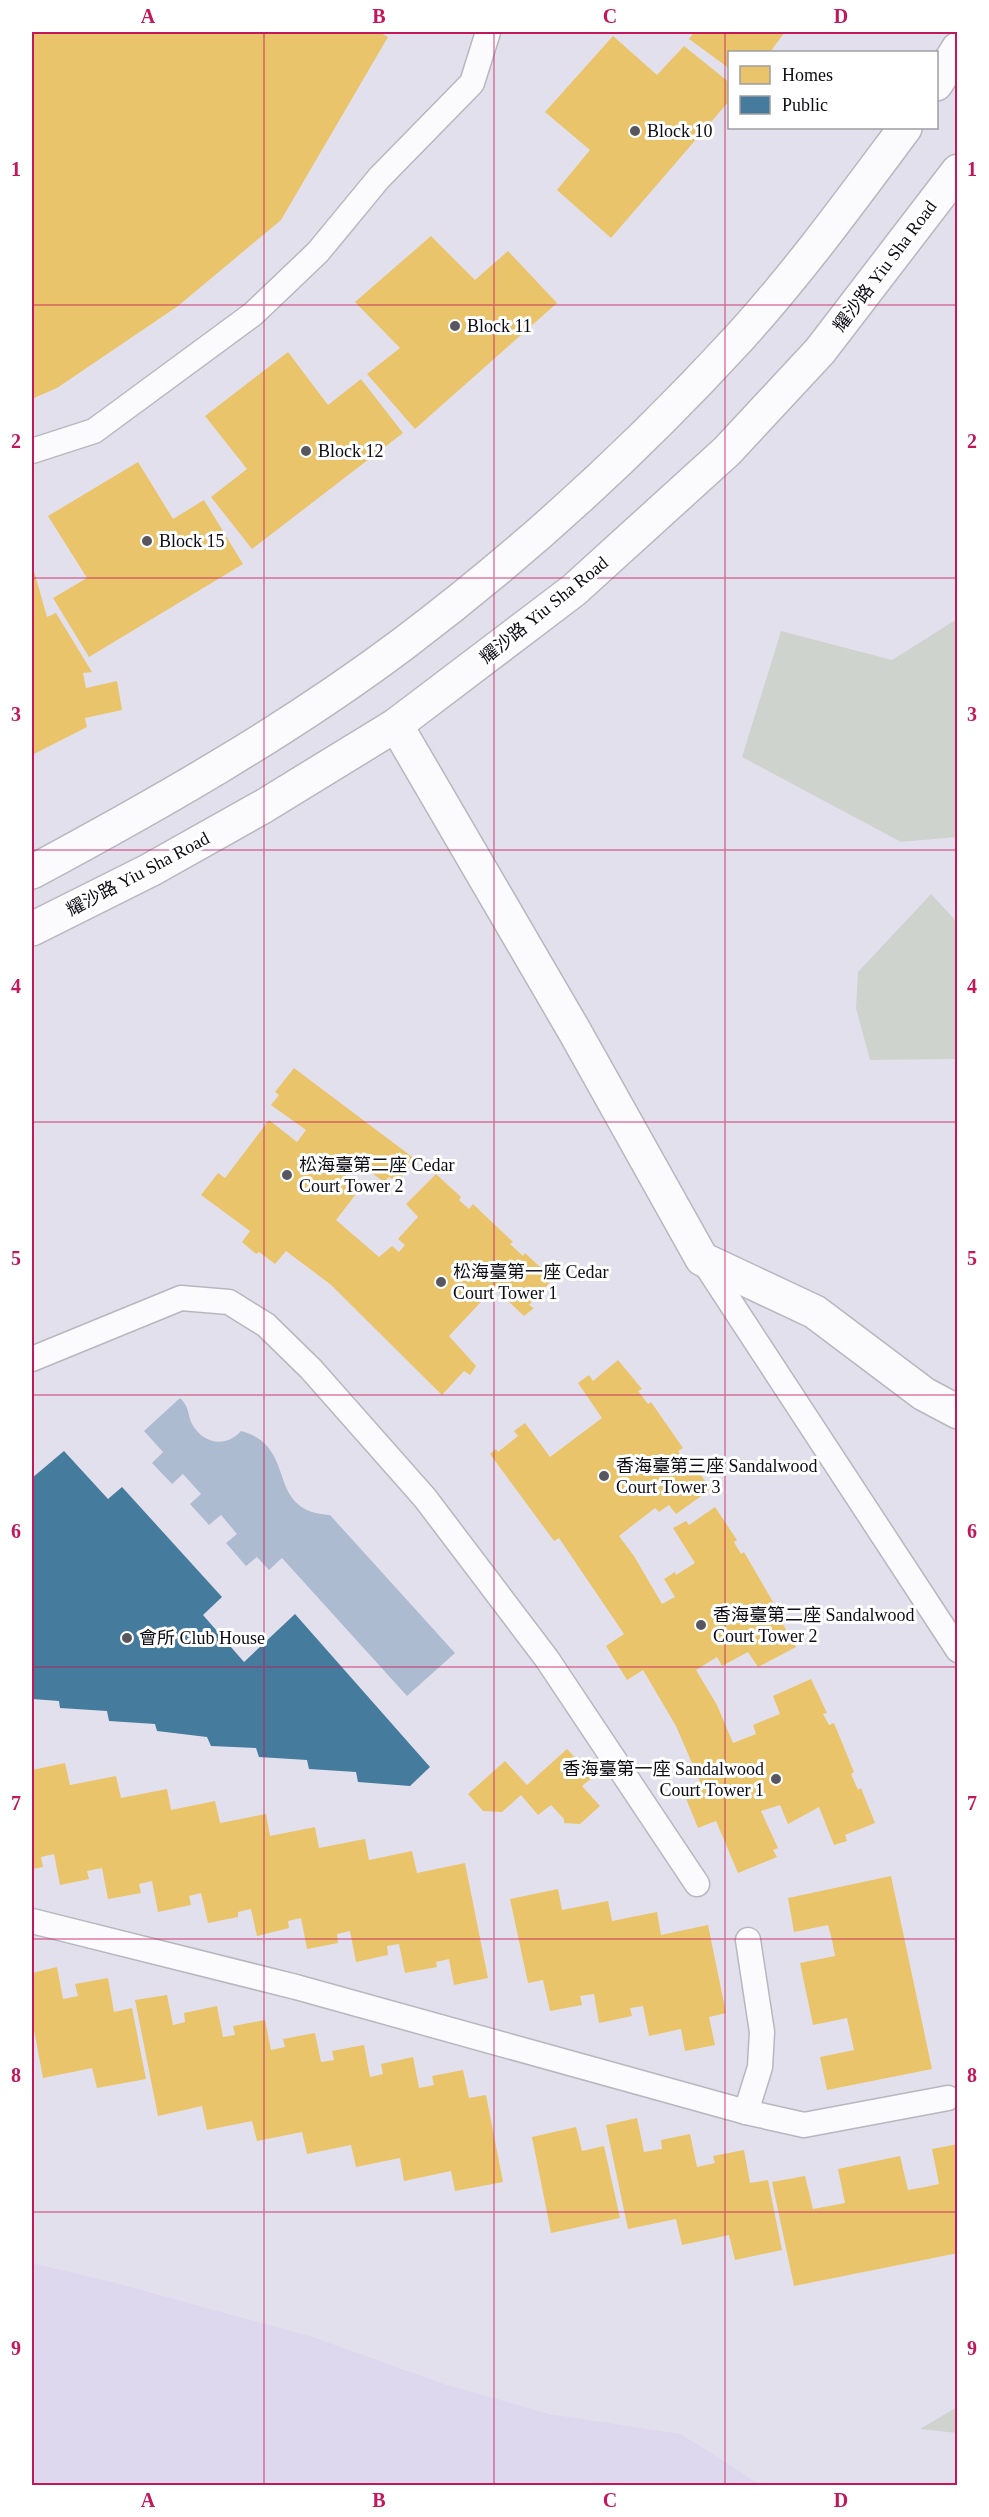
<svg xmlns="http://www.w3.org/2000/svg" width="989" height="2517" viewBox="0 0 989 2517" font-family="'Times New Roman','Noto Sans TC',serif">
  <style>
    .built { fill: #ded8ef }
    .green { fill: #cfd3ce }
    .water { fill: #adbbd0 }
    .homes { fill: #e9c46a }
    .public { fill: #457b9d }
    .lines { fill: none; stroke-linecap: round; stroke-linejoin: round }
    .service-casing { stroke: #b8b6bf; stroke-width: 27 }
    .minor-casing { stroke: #b8b6bf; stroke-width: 36 }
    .tertiary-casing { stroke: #b8b6bf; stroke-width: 36 }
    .service { stroke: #fbfafc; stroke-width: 24 }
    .minor { stroke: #fbfafc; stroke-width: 33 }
    .tertiary { stroke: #fbfafc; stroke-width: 33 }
    .grid { fill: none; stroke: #c2185b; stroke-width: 1.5; stroke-opacity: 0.55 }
    .poi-dot { fill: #58565f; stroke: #fff; stroke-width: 2 }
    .labels { text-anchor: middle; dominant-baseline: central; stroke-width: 6; stroke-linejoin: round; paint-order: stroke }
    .poi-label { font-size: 18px; fill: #0d0b13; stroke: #fff; text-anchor: start }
    .street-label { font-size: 18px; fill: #0d0b13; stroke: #fff }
    .neatline { fill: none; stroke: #c2185b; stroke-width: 2 }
    .grid-label { font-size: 20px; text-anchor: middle; font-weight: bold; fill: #c2185b }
  </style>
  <rect width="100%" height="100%" fill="#e3e0ed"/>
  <polygon class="built" points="32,2263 116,2283 313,2337 444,2384 549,2414 681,2434 761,2485 32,2485"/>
  <g class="green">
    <polygon points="957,619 957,837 901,842 742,757 781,631 892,660"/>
    <polygon points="931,894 957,922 957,1059 870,1060 856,1008 858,972"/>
    <polygon points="957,2407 957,2433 920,2429"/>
  </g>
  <path class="water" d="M 180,1398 C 190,1408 187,1413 192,1424 C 203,1444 226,1448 241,1431 C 300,1447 263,1511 330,1515 L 455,1653 L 407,1696 L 282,1558 L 269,1570 L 257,1557 L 246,1566 L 226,1543 L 237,1534 L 221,1515 L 209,1525 L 190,1504 L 201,1494 L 183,1474 L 172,1484 L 152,1463 L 163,1452 L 144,1431 Z"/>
  <g class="homes">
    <polygon points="32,32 379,32 388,37 281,220 178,306 57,388 34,398 32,398"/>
    <polygon points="694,32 785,32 770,52 730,52 730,69 689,39"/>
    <polygon points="613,36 657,75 684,46 730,83 730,100 611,238 557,190 590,150 545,112"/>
    <polygon points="431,236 475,280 508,251 557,303 415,429 367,374 400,348 355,302"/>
    <polygon points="288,352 328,405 361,379 403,433 252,549 211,497 247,469 205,416"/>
    <polygon points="138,462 173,519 204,500 243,564 89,657 53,598 87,578 48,516"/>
    <polygon points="32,564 47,617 56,613 92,672 83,673 86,688 117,681 122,710 85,718 87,727 32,755"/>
    <polygon points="294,1068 415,1159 398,1182 389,1177 384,1182 361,1165 357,1169 354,1165 341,1181 356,1194 336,1220 379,1257 392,1246 399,1252 405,1245 398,1239 418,1217 406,1204 436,1174 461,1197 459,1200 469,1209 473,1204 513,1242 510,1244 523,1256 525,1253 553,1279 529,1305 534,1308 524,1316 494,1288 449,1336 476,1366 470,1375 464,1371 442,1395 330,1284 286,1251 275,1264 259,1252 256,1254 242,1242 250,1231 201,1195 218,1173 225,1178 269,1120 297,1142 306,1130 271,1105 279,1095 275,1092"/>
    <polygon points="618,1360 642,1389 638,1391 648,1404 651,1402 683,1448 678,1451 686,1463 689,1459 711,1489 676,1514 669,1505 659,1512 655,1508 619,1536 634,1556 662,1604 675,1597 664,1579 675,1572 676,1575 695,1563 673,1528 686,1521 689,1525 715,1507 737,1540 734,1542 741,1554 744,1552 773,1602 768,1605 775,1615 777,1614 796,1647 758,1667 748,1652 722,1666 717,1657 696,1670 717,1705 733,1743 756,1734 753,1725 780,1714 773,1696 811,1679 827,1713 823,1714 829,1725 834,1723 854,1772 851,1774 858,1790 861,1788 875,1823 845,1835 847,1841 834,1845 819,1807 788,1824 780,1805 761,1811 778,1848 773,1850 777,1857 738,1873 716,1821 698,1828 683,1791 701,1784 676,1726 643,1670 627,1680 606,1646 624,1634 559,1538 554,1541 490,1454 496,1449 498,1452 518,1436 514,1431 525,1423 550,1457 602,1418 578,1383 589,1375 593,1381"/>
    <polygon points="567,1749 593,1777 582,1786 600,1806 580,1824 564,1823 564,1819 551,1805 538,1815 521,1795 502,1812 483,1811 468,1794 505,1761 527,1785"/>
    <polygon points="65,1763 70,1785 116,1776 121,1798 167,1789 171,1810 215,1801 220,1823 266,1814 270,1836 315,1827 319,1848 365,1839 369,1860 412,1851 417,1873 465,1863 488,1978 454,1985 449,1959 436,1962 437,1967 405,1973 399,1944 387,1946 388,1955 356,1962 350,1931 337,1934 338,1943 307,1949 301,1918 288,1921 289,1928 257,1936 251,1909 238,1912 238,1917 208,1923 201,1893 189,1896 191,1905 158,1912 152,1881 139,1884 141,1893 108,1899 102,1868 87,1871 89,1879 60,1885 54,1854 41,1857 43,1867 32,1869 32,1770"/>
    <polygon points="891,1876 932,2069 827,2090 820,2057 854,2050 847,2018 813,2025 800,1963 835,1956 832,1940 828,1925 794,1932 788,1898"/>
    <polygon points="558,1889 562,1910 608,1901 612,1921 657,1912 661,1935 708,1925 726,2013 709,2017 715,2045 685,2051 681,2029 649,2036 643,2006 630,2008 632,2016 599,2023 594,1994 580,1996 582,2005 550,2011 543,1980 528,1983 510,1899"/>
    <polygon points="57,1967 63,1999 78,1996 75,1984 108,1978 114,2012 132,2008 146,2079 97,2088 92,2068 43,2078 32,2019 32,1973"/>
    <polygon points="167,1995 173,2025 185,2022 184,2013 217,2006 223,2037 235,2035 233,2026 265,2020 271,2050 285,2047 283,2039 315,2033 321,2062 334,2060 332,2051 364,2045 370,2077 383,2074 381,2064 413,2057 419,2088 434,2085 432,2076 463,2070 469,2098 486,2095 503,2182 455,2191 451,2171 404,2181 400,2158 356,2167 351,2145 307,2154 302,2132 257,2141 252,2121 207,2130 202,2106 158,2116 135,2000"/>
    <polygon points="637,2118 644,2152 662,2149 661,2140 690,2134 697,2167 715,2163 713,2156 744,2150 750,2183 768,2180 782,2250 735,2260 729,2235 682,2245 676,2219 628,2229 606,2125"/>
    <polygon points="576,2127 582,2151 604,2146 620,2218 551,2233 532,2137"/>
    <polygon points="958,2144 958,2253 794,2286 772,2182 805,2176 813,2209 845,2203 838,2169 900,2156 908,2190 925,2187 939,2184 932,2149"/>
  </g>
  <polygon class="public" points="64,1451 108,1499 122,1487 222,1597 203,1615 244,1662 295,1614 430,1767 410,1786 358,1782 356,1772 309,1769 307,1760 259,1757 256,1748 211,1746 207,1737 157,1731 155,1724 109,1721 107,1711 60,1708 59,1701 32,1699 32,1478"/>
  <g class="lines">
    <g class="service-casing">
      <g id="service">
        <polyline points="32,451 94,431 253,314 318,252 379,178 472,83 488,32"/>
        <polyline points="702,1259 958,1650"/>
        <polyline points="32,1359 181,1298 229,1302 266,1325 311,1369 425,1498 547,1659 697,1884"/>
        <polyline points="32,1921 296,1987 746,2112 804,2125 948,2098"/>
        <polyline points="746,2112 760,2067 762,2032 748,1940"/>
      </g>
    </g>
    <g class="minor-casing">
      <polyline id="minor" points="396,725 575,1032 702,1259 815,1312 924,1394 958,1412"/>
    </g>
    <g class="tertiary-casing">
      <g id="tertiary">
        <polyline points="936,84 958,49"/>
        <path d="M 32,872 C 160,803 287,731 403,644 C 524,553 637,449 739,338 C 799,272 852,199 905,128"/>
        <polyline points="32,929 150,870 264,806 396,725 574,590 727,451 820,351 958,171"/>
      </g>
    </g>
    <use href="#service" class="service"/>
    <use href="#minor" class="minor"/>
    <use href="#tertiary" class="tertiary"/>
  </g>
  <path class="grid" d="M 264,32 L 264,2486M 494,32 L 494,2486M 725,32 L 725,2486M 32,305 L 958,305M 32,578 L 958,578M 32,850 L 958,850M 32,1122 L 958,1122M 32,1395 L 958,1395M 32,1667 L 958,1667M 32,1939 L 958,1939M 32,2212 L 958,2212"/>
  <g class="poi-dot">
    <circle cx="635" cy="131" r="6"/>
    <circle cx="455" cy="326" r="6"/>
    <circle cx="306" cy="451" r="6"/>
    <circle cx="147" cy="541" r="6"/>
    <circle cx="287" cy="1175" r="6"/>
    <circle cx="441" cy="1282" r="6"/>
    <circle cx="604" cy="1476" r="6"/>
    <circle cx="701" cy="1625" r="6"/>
    <circle cx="127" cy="1638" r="6"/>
    <circle cx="776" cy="1779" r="6"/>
  </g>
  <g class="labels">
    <g class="poi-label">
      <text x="647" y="131">Block 10</text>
      <text x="467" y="326">Block 11</text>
      <text x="318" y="451">Block 12</text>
      <text x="159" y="541">Block 15</text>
      <text x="299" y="1165">松海臺第二座 Cedar<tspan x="299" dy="21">Court Tower 2</tspan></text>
      <text x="453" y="1272">松海臺第一座 Cedar<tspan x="453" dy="21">Court Tower 1</tspan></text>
      <text x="616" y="1466">香海臺第三座 Sandalwood<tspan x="616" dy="21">Court Tower 3</tspan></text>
      <text x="713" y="1615">香海臺第二座 Sandalwood<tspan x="713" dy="21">Court Tower 2</tspan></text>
      <text x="139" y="1638">會所 Club House</text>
      <text x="764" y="1769" text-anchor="end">香海臺第一座 Sandalwood<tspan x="764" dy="21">Court Tower 1</tspan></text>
    </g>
    <g class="street-label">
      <text transform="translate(885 266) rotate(-53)">耀沙路 Yiu Sha Road</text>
      <text transform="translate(544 610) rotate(-39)">耀沙路 Yiu Sha Road</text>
      <text transform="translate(138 874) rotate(-28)">耀沙路 Yiu Sha Road</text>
    </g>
  </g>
  <rect width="989" height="2517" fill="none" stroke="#ffffff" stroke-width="66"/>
  <rect x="728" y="51" width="210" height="78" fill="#ffffff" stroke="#9e9da1" stroke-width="1.5"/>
  <rect x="740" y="66" width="30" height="18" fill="#e9c46a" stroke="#9e9da1" stroke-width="1.5"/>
  <text x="782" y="81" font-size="18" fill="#0d0b13">Homes</text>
  <rect x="740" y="96" width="30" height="18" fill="#457b9d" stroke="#9e9da1" stroke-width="1.5"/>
  <text x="782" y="111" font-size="18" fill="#0d0b13">Public</text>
  <rect x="33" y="33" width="923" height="2451" class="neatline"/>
  <g class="grid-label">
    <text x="148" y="23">A</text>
    <text x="379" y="23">B</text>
    <text x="610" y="23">C</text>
    <text x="841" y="23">D</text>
    <text x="16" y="176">1</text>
    <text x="972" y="176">1</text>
    <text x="16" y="448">2</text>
    <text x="972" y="448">2</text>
    <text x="16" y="721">3</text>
    <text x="972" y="721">3</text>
    <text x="16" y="993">4</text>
    <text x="972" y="993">4</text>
    <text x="16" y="1265">5</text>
    <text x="972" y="1265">5</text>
    <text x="16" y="1538">6</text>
    <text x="972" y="1538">6</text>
    <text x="16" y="1810">7</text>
    <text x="972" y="1810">7</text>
    <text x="16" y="2082">8</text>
    <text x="972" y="2082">8</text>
    <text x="16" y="2355">9</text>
    <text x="972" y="2355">9</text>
    <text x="148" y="2507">A</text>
    <text x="379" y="2507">B</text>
    <text x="610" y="2507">C</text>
    <text x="841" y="2507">D</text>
  </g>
</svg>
